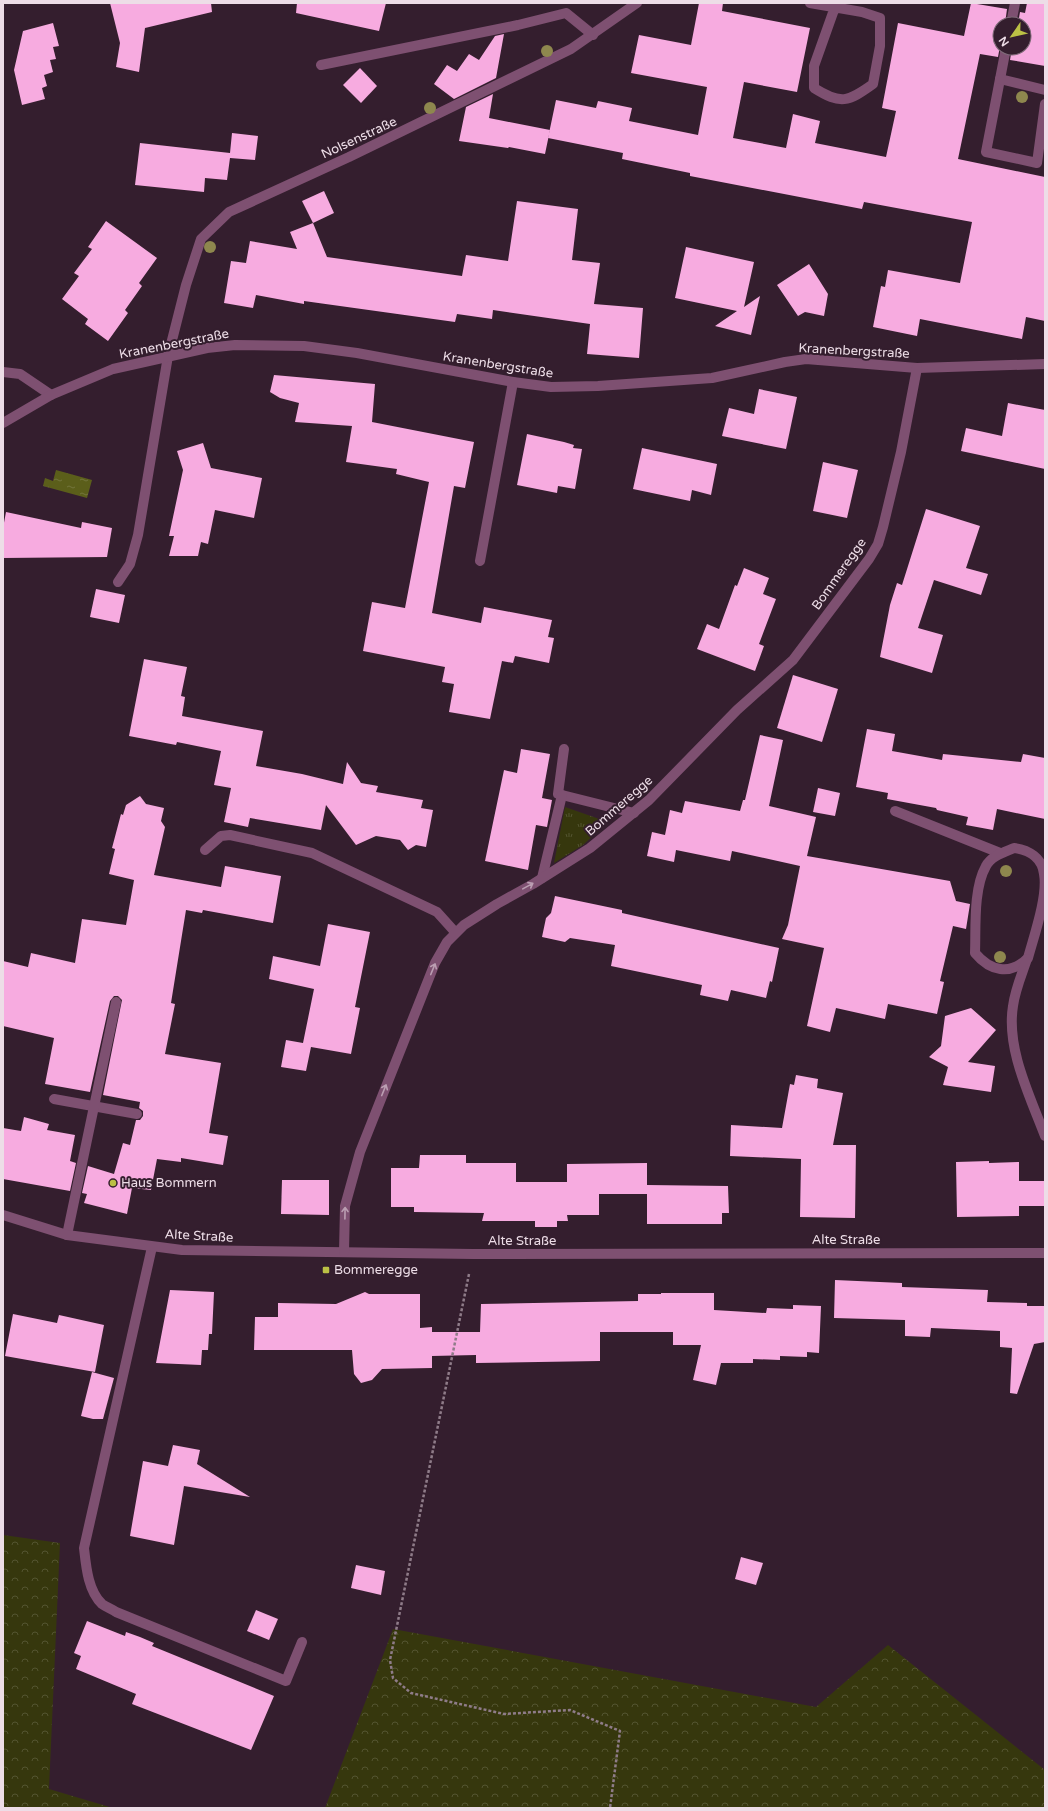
<svg xmlns="http://www.w3.org/2000/svg" width="1048" height="1811" viewBox="0 0 1048 1811" font-family="'Varela Round',sans-serif">
  <style>
    .grass { fill: url(#grass-tufts) }
    .forest { fill: url(#forest-crowns) }
    .water { fill: url(#water-ripples) }
    .building { fill: #f7abe0 }
    .lines { fill: none; stroke-linecap: round; stroke-linejoin: round }
    .path { stroke: #8f7c89; stroke-width: 2.5; stroke-dasharray: 3 2; stroke-linecap: butt }
    .lane { stroke: #7e5071; stroke-width: 10 }
    .street { stroke: #7e5071; stroke-width: 10 }
    .tree { fill: #8e874e }
    .oneway { stroke: #bb9eb2 }
    .poi-dot { fill: #bbc045; stroke: #341e2e; stroke-width: 1.5 }
    .labels { text-anchor: middle; dominant-baseline: central; stroke-width: 4; stroke-linejoin: round; paint-order: stroke }
    .street-label { font-size: 13px; fill: #eddde7; stroke: #341e2e }
    .poi-label { font-size: 13px; fill: #eddde7; stroke: #341e2e; text-anchor: start }
  </style>
  <defs>
    <pattern id="grass-tufts" width="24" height="20" patternUnits="userSpaceOnUse"><rect width="24" height="20" fill="#36370d"/><path d="M3 7l-1-3M5 7V3M7 7l1-3M15 17l-1-3M17 17v-4M19 17l1-3" fill="none" stroke="#535430"/></pattern>
    <pattern id="forest-crowns" width="20" height="18" patternUnits="userSpaceOnUse"><rect width="20" height="18" fill="#36370d"/><path d="M2 6a3 3 0 1 1 6 0M12 15a3 3 0 1 1 6 0" fill="none" stroke="#535430"/></pattern>
    <pattern id="water-ripples" width="26" height="14" patternUnits="userSpaceOnUse"><rect width="26" height="14" fill="#5b5e1a"/><path d="M2 4q2-2 4 0t4 0M15 11q2-2 4 0t4 0" fill="none" stroke="#73753b"/></pattern>
  </defs>
  <rect width="100%" height="100%" fill="#341e2e"/>
  <polygon class="grass" points="565,807 608,822 583,845 554,863"/>
  <g class="forest">
    <polygon points="3,1535 60,1543 49,1789 113,1808 3,1808"/>
    <polygon points="393,1629 816,1707 888,1645 1045,1770 1045,1808 325,1808"/>
  </g>
  <polygon class="water" points="56,470 92,480 87,498 43,486 45,478 53,481"/>
  <g class="building">
    <polygon points="110,3 211,3 212,12 145,28 139,72 116,67 120,43"/>
    <polygon points="297,3 386,3 379,31 296,13"/>
    <polygon points="699,3 723,3 722,11 810,28 797,92 744,82 733,138 786,148 793,114 820,121 815,143 886,157 896,111 882,108 898,23 964,36 971,3 1007,9 1005,24 1000,24 1000,46 998,57 980,54 958,159 1045,177 1045,321 1026,317 1022,339 920,319 917,336 873,327 881,286 885,287 888,270 960,283 972,222 864,202 862,209 690,176 690,173 622,159 623,153 548,138 556,100 596,108 598,101 632,108 629,121 698,135 707,87 631,73 639,35 691,45"/>
    <polygon points="1027,3 1045,3 1045,66 1010,60 1012,48 1024,48 1024,24 1018,24 1020,12 1025,13"/>
    <polygon points="53,23 59,46 53,47 56,59 50,60 53,72 44,75 47,86 42,88 45,99 22,105 14,70 23,31"/>
    <polygon points="504,34 496,78 454,99 434,84 447,65 457,71 469,54 479,60 495,36"/>
    <polygon points="360,68 377,86 361,103 343,85"/>
    <polygon points="493,94 489,118 550,130 545,154 509,147 508,148 459,141 466,107"/>
    <polygon points="232,133 258,136 255,160 230,158 227,180 205,178 204,192 135,185 140,143 230,153"/>
    <polygon points="324,191 334,213 313,223 327,257 462,276 466,255 508,261 517,201 578,209 572,260 600,263 594,304 643,308 639,358 587,354 590,324 493,310 492,319 457,314 455,322 304,301 304,304 256,295 253,308 224,303 231,261 246,263 250,241 297,249 290,232 313,223 302,201"/>
    <polygon points="106,221 157,258 139,283 142,286 125,310 128,313 108,341 85,324 88,319 62,299 79,276 74,273 92,249 88,247"/>
    <polygon points="686,247 754,262 744,307 760,296 751,335 715,326 737,311 675,298"/>
    <polygon points="809,264 828,294 824,316 805,312 798,316 777,285"/>
    <polygon points="274,375 375,384 372,422 474,442 465,488 454,486 432,613 481,623 484,607 552,620 548,637 554,638 549,663 515,656 513,663 502,661 490,719 449,712 454,684 442,682 445,667 363,651 372,602 405,608 429,482 396,474 397,469 346,462 352,426 295,422 299,403 280,398 270,392"/>
    <polygon points="759,389 797,397 786,449 722,436 729,408 754,414"/>
    <polygon points="1008,403 1045,410 1045,469 961,451 966,428 1002,436"/>
    <polygon points="527,434 564,442 574,445 573,448 582,449 575,489 558,486 557,493 517,485"/>
    <polygon points="203,443 211,468 262,478 254,518 215,510 208,544 201,542 198,556 169,556 174,536 169,536 183,470 177,451"/>
    <polygon points="642,448 717,464 711,495 692,490 690,501 633,489"/>
    <polygon points="823,462 858,470 847,518 813,511"/>
    <polygon points="926,509 980,526 966,568 988,574 981,595 934,580 918,628 943,635 932,673 880,657 890,605 897,583 902,585"/>
    <polygon points="6,512 81,528 82,522 112,528 107,557 3,558 3,528"/>
    <polygon points="744,568 769,578 763,594 776,599 759,644 764,646 755,671 697,649 707,624 719,629 735,585 737,586"/>
    <polygon points="96,589 125,595 119,623 90,617"/>
    <polygon points="144,659 187,667 181,696 185,697 182,716 263,731 256,766 302,774 343,784 347,762 361,783 378,786 376,792 423,800 421,808 433,810 426,847 416,845 408,850 400,840 376,836 356,845 326,805 321,830 250,818 248,827 224,822 231,788 214,785 221,751 177,742 176,745 129,736"/>
    <polygon points="793,675 838,689 822,742 777,728"/>
    <polygon points="867,729 895,734 892,751 942,760 943,754 1021,762 1023,754 1045,758 1045,819 997,809 993,830 966,825 968,817 937,810 936,808 887,799 888,793 856,787"/>
    <polygon points="760,735 783,740 769,806 816,817 807,856 950,881 956,901 970,904 966,929 953,926 940,981 944,982 937,1014 888,1004 885,1019 836,1008 830,1032 807,1026 824,948 782,939 788,925 800,866 732,851 730,861 676,850 674,862 647,856 652,832 665,835 670,810 682,813 685,801 740,811 743,800 745,800"/>
    <polygon points="521,749 550,754 542,798 552,800 547,827 536,825 528,870 485,861 504,770 517,773"/>
    <polygon points="818,788 840,793 835,816 813,812"/>
    <polygon points="140,796 146,804 164,808 161,821 165,827 154,875 221,887 225,866 281,876 273,923 203,910 202,913 186,910 171,1003 175,1004 165,1054 221,1063 209,1133 228,1136 223,1165 181,1158 181,1162 157,1159 151,1190 132,1188 127,1214 84,1203 87,1194 82,1193 88,1166 114,1174 123,1143 130,1145 136,1120 140,1120 143,1116 143,1111 139,1108 140,1102 103,1095 122,1000 118,996 114,996 110,1001 90,1092 45,1084 54,1038 3,1026 3,961 28,967 31,953 75,963 82,919 126,925 134,880 109,874 115,849 112,848 121,814 123,815 126,805"/>
    <polygon points="555,896 622,910 622,913 779,948 772,982 770,981 766,998 731,990 728,1001 700,995 702,985 611,966 615,945 570,938 565,942 542,937 546,918 551,913"/>
    <polygon points="328,924 370,932 355,1007 360,1008 351,1054 311,1047 306,1071 281,1067 286,1040 303,1043 314,989 269,979 273,956 320,966"/>
    <polygon points="971,1008 996,1030 968,1062 995,1066 991,1092 943,1085 948,1067 929,1057 941,1046 945,1016"/>
    <polygon points="796,1075 818,1079 817,1088 843,1093 833,1145 856,1145 855,1218 800,1217 801,1159 730,1156 731,1125 782,1128 790,1084 794,1085"/>
    <polygon points="24,1117 49,1124 47,1130 75,1135 70,1161 76,1163 70,1191 3,1179 3,1128 21,1131"/>
    <polygon points="420,1155 466,1155 466,1163 516,1163 516,1182 567,1182 567,1164 647,1163 647,1194 599,1194 599,1215 567,1215 568,1221 557,1221 557,1227 535,1227 535,1221 482,1221 484,1213 414,1212 414,1207 391,1207 391,1168 419,1168"/>
    <polygon points="989,1161 989,1163 1019,1162 1019,1181 1044,1181 1044,1206 1019,1206 1019,1216 957,1217 956,1162"/>
    <polygon points="282,1180 329,1180 329,1215 281,1214"/>
    <polygon points="647,1185 728,1186 729,1213 722,1213 722,1224 647,1224"/>
    <polygon points="835,1280 902,1283 902,1287 988,1290 987,1302 1027,1303 1027,1306 1045,1306 1045,1342 1034,1344 1017,1394 1010,1393 1012,1348 1000,1347 1000,1331 931,1328 930,1337 905,1336 905,1320 834,1318"/>
    <polygon points="170,1290 214,1292 212,1334 209,1334 208,1350 202,1350 201,1365 156,1363"/>
    <polygon points="365,1292 369,1294 420,1294 420,1328 432,1327 432,1332 480,1332 481,1304 638,1301 638,1294 661,1294 661,1293 714,1293 714,1310 766,1313 767,1308 793,1309 793,1305 821,1306 819,1353 807,1352 807,1357 780,1356 780,1360 753,1359 753,1363 721,1363 716,1385 693,1380 701,1345 673,1345 673,1332 600,1332 600,1361 476,1363 476,1355 432,1356 432,1368 382,1369 372,1380 361,1383 354,1374 352,1350 254,1350 255,1317 278,1317 278,1303 336,1304"/>
    <polygon points="13,1314 57,1323 59,1315 104,1325 95,1372 5,1356"/>
    <polygon points="92,1372 114,1378 103,1419 93,1419 81,1416"/>
    <polygon points="173,1445 200,1450 197,1464 250,1497 184,1486 174,1545 130,1536 143,1461 168,1466"/>
    <polygon points="741,1557 763,1563 756,1585 735,1579"/>
    <polygon points="356,1565 385,1571 381,1595 351,1588"/>
    <polygon points="256,1610 278,1619 269,1640 247,1631"/>
    <polygon points="87,1621 125,1636 126,1632 140,1637 154,1643 152,1646 274,1696 251,1750 132,1704 136,1694 76,1669 81,1656 74,1653"/>
  </g>
  <g class="lines">
    <polyline class="path" points="469,1274 390,1660 393,1678 411,1693 504,1714 570,1710 620,1731 610,1808"/>
    <g class="lane">
      <polyline points="1011,24 1015,3"/>
      <polyline points="1006,48 986,152 1037,163 1045,104"/>
      <polyline points="321,65 518,25 566,13 593,35"/>
      <polyline points="1000,79 1045,90"/>
      <polyline points="480,561 513,382"/>
      <polyline points="118,582 130,564 138,535 168,356"/>
      <polyline points="564,749 558,794 634,813"/>
      <polyline points="895,811 1000,853"/>
      <polyline points="205,850 221,836 230,835 312,853 437,912 455,932"/>
      <polyline points="542,878 562,795"/>
      <polyline points="54,1099 137,1114"/>
      <polyline points="67,1235 116,1002"/>
      <path d="M 152,1247 L 84,1548 C 86,1566 88,1591 102,1604 C 106,1607 112,1609 116,1612 L 286,1681 L 302,1642"/>
    </g>
    <g class="street">
      <path d="M 810,3 L 862,12 L 880,18 L 880,46 L 873,84 C 848,102 841,105 814,88 L 814,66 L 835,7"/>
      <polyline points="168,356 186,285 201,239 229,212 349,157 571,49 637,3"/>
      <polyline points="3,372 20,374 51,395"/>
      <polyline points="3,423 51,395 113,369 207,348 235,345 304,346 357,353 513,382 551,387 598,386 712,378 785,362 806,359 917,368 1045,364"/>
      <path d="M 1014,848 C 1029,850 1042,858 1044,874 C 1048,896 1034,936 1028,958 C 1010,976 990,971 975,953 C 976,928 973,889 986,866 C 991,856 1005,852 1014,848 Z"/>
      <path d="M 1027,959 C 1022,974 1015,990 1013,1006 C 1006,1049 1030,1096 1045,1136"/>
      <polyline points="3,1215 67,1235 182,1250 473,1254 1045,1253"/>
      <polyline points="344,1252 345,1206 360,1152 435,963 447,942 464,925 497,904 533,884 590,848 649,800 737,710 793,660 869,559 878,544 883,527 901,452 917,368"/>
    </g>
  </g>
  <g class="tree">
    <circle cx="547" cy="51" r="6"/>
    <circle cx="1022" cy="97" r="6"/>
    <circle cx="430" cy="108" r="6"/>
    <circle cx="210" cy="247" r="6"/>
    <circle cx="1006" cy="871" r="6"/>
    <circle cx="1000" cy="957" r="6"/>
  </g>
  <defs><path id="oneway-shaft" d="M-6 0H5M1.5-3L5.5 0L1.5 3" fill="none" stroke-width="1.6" stroke-linecap="round" stroke-linejoin="round"/></defs>
  <g class="oneway">
    <use href="#oneway-shaft" transform="translate(528 886) rotate(-29)"/>
    <use href="#oneway-shaft" transform="translate(433 969) rotate(-68)"/>
    <use href="#oneway-shaft" transform="translate(384 1090) rotate(-68)"/>
    <use href="#oneway-shaft" transform="translate(345 1213) rotate(-89)"/>
  </g>
  <g class="poi-dot">
    <circle cx="113" cy="1183" r="4"/>
    <rect x="322" y="1266" width="8" height="8" rx="2"/>
  </g>
  <g class="labels">
    <g class="street-label">
      <text transform="translate(359 138) rotate(-25)">Nolsenstraße</text>
      <text transform="translate(174 344) rotate(-11)">Kranenbergstraße</text>
      <text transform="translate(854 351) rotate(3)">Kranenbergstraße</text>
      <text transform="translate(498 365) rotate(9)">Kranenbergstraße</text>
      <text transform="translate(839 574) rotate(-55)">Bommeregge</text>
      <text transform="translate(619 806) rotate(-41)">Bommeregge</text>
      <text transform="translate(199 1236) rotate(3)">Alte Straße</text>
      <text x="846" y="1240">Alte Straße</text>
      <text x="522" y="1241">Alte Straße</text>
    </g>
    <g class="poi-label">
      <text x="121" y="1183">Haus Bommern</text>
      <text x="334" y="1270">Bommeregge</text>
    </g>
  </g>
  <rect width="1048" height="1811" fill="none" stroke="#eddde7" stroke-width="8"/>
  <g transform="translate(1012 36) rotate(236)"><circle r="19" fill="#341e2e" stroke="#7e6a78"/>
  <path d="M0-3L7 15L0 10L-7 15Z" fill="#bbc045"/>
  <text y="-6" font-size="11" font-weight="bold" text-anchor="middle" fill="#eddde7">N</text>
  </g>
</svg>
